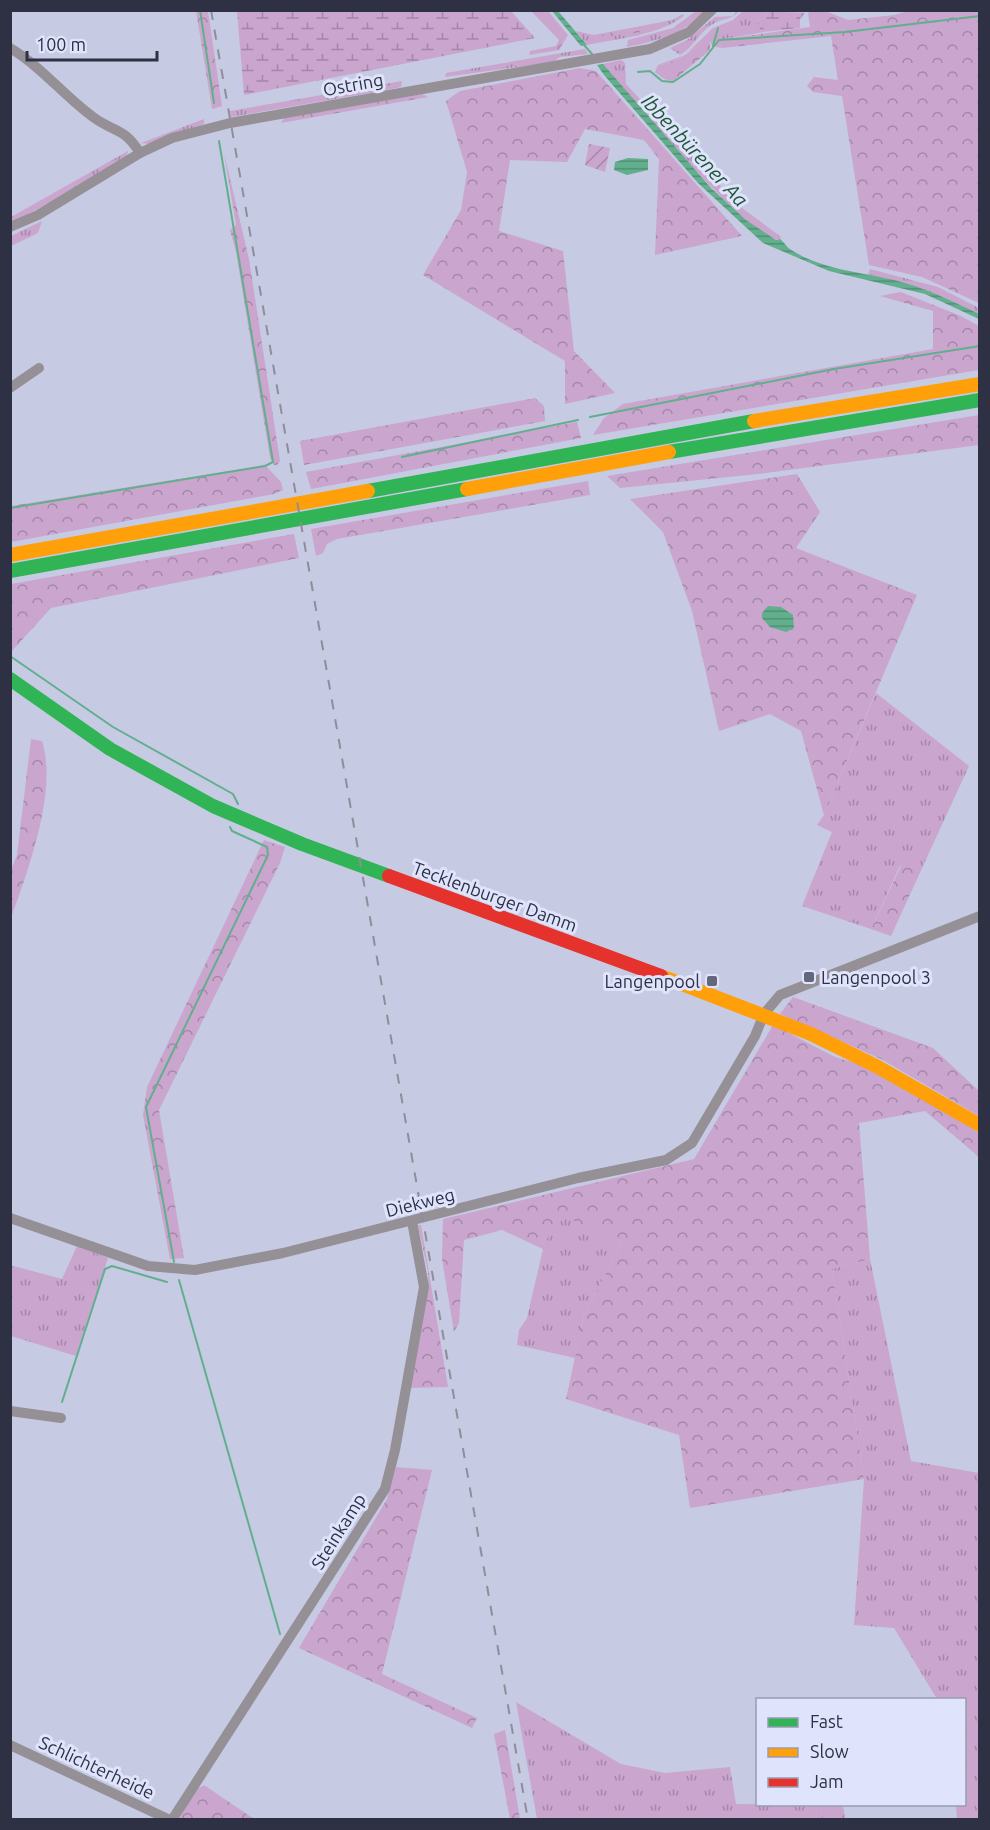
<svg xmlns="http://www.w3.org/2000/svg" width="990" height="1830" viewBox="0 0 990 1830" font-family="Ubuntu,sans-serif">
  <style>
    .grass { fill: url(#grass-tufts) }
    .forest { fill: url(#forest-crowns) }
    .wetland { fill: url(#wetland-marsh) }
    .garden { fill: url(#garden-furrows) }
    .water { fill: url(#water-rules) }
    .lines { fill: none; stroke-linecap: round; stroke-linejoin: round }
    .stream { stroke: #61af8d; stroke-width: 2 }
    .street { stroke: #959096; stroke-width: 10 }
    .fast { stroke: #30b455; stroke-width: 14 }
    .slow { stroke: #ff9f0a; stroke-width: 14 }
    .jam { stroke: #e5322d; stroke-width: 14 }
    .rail { stroke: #8f8e98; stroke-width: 2; stroke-dasharray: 10 10; stroke-linecap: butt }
    .poi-dot { fill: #63677b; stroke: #dfe4fc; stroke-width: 2 }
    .labels { text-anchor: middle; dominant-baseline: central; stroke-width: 6; stroke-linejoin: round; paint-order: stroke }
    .street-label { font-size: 18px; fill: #2e3143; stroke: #dfe4fc }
    .poi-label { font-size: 18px; fill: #2e3143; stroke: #dfe4fc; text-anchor: start }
    .water-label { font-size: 20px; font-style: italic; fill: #1f5637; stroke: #dfe4fc }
  </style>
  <defs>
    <pattern id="grass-tufts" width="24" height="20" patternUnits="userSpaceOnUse" patternTransform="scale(1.5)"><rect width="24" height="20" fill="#caa5ce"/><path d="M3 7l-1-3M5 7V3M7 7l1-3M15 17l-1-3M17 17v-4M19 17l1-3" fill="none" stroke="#a487a9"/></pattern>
    <pattern id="forest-crowns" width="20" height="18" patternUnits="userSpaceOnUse" patternTransform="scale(1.5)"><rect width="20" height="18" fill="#caa5ce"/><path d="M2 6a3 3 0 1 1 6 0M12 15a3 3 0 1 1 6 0" fill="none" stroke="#a487a9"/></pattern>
    <pattern id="wetland-marsh" width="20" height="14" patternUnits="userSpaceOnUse" patternTransform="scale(1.5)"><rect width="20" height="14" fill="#caa5ce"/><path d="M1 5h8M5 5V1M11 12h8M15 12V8" fill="none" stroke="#a487a9"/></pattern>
    <pattern id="garden-furrows" width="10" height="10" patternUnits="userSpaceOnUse" patternTransform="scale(1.5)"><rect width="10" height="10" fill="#caa5ce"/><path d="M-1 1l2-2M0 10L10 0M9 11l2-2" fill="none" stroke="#a487a9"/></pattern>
    <pattern id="water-rules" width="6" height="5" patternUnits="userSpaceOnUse" patternTransform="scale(1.5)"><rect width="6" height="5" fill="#61af8d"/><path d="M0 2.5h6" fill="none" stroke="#508f75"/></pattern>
  </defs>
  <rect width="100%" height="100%" fill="#c6cae3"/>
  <g class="grass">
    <path d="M 696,11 L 705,11 C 685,34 657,41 627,47 L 628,40 L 673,28 Z"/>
    <path d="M 736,11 L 739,11 C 732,20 722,18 713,24 C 700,31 694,47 680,55 L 670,48 L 687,40 L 715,17 L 733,16 Z"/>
    <path d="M 743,11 L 766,11 L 768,14 L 757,22 L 761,32 L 764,32 L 724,39 L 720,44 L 722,48 L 712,46 L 710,41 C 697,41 684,63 658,65 L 685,55 L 713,28 L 733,20 Z"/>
    <path d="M 683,14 L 684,16 C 657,36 620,38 587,45 L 576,31 L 594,35 L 672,20 Z"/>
    <polygon points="585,49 588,54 560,57 553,62 445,77 446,73"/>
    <path d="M 621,60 L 625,63 L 626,84 L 738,205 L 781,237 L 780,239 C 755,248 622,87 603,64 Z"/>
    <polygon points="402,81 401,87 392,89 231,117 230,111"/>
    <polygon points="204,119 204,124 149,144 141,143"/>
    <polygon points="128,151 127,155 49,203 11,223 11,217"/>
    <polygon points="42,221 38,233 11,246 11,236"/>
    <path d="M 870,269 L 938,287 L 979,308 L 979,314 C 943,297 908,282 868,275 Z"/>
    <polygon points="876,693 969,766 923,866 900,866 871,929 802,906 832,832 817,825 824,815"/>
    <polygon points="557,1212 622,1243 584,1315 575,1358 517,1345 519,1330 527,1318 543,1249"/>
    <polygon points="77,1246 108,1258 76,1356 11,1336 10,1265 62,1279"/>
    <polygon points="870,1259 911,1461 979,1473 979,1819 957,1819 956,1805 964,1804 964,1700 937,1699 894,1628 854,1625 864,1479 832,1269"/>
    <polygon points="516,1702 621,1764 665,1773 730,1767 736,1804 821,1805 822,1819 537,1819"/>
  </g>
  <g class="forest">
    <polygon points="196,11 208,11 222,106 212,109"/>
    <polygon points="531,11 548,11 568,35 559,50 529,55 530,51 556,46 559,40"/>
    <polygon points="813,11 825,11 848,20 894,15 908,11 979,11 979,303 922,277 869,265 842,96 813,92 807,86 814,77 838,80 831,36 722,48 720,44 724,39 810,27 808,13"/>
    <path d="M 655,26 C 639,38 612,30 595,43 L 591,41 C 598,33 643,25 655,26 Z"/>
    <path d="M 710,40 L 710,50 L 673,81 L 664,79 L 655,72 L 658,65 C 684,63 697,42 710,40 Z"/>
    <polygon points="580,68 596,71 742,236 655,255 659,159 644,140 585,129 567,162 510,160 499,231 563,251 574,351 615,393 565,404 565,361 423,275 461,210 467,172 446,101 460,91"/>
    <polygon points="422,94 428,97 281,123 284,118"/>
    <polygon points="224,153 249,259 280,461 277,465 274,465 270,458 236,252 230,230 236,225"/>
    <polygon points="901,292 961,316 979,326 979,370 593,435 604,418 623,404 933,349 933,311 880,296"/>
    <polygon points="535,398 544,406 545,421 304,465 300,441"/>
    <polygon points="979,415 979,445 758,474 620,488 607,476"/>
    <polygon points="577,422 581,438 311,489 306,472"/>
    <polygon points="265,465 281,482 283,490 274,494 11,542 11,506"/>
    <polygon points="797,474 820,512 796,548 917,595 824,815 801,731 770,714 719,731 692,611 663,532 630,499"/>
    <polygon points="588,481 590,495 337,539 327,544 323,553 316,556 311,529"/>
    <polygon points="294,534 299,558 51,608 11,652 11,584"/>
    <path d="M 31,739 L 42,741 C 58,790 28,871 11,918 L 11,870 L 17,855 Z"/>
    <polygon points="264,840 285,847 280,863 159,1110 184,1258 170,1259 143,1115 147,1087"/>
    <polygon points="901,866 923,866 891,936 871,929"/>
    <polygon points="793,997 933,1048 979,1091 979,1116 881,1059 780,1014"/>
    <polygon points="773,1025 835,1057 866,1066 968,1125 979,1133 979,1157 925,1111 859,1123 870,1259 832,1269 864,1479 690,1508 679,1435 566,1399 584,1315 622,1243 557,1213 543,1249 502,1230 464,1240 459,1323 454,1332 442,1259 443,1219 694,1159"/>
    <polygon points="418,1225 421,1225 448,1387 409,1388 428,1290 428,1272"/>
    <polygon points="396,1467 432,1470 382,1674 477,1718 472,1728 299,1648 387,1499"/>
    <polygon points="505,1730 520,1819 510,1819 494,1734"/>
    <polygon points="204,1785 254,1819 179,1820 194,1791"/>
    <polygon points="821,1805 843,1805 845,1819 822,1819"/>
  </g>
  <g class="wetland">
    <polygon points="237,11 511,11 535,38 244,95"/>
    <polygon points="766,11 805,13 800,19 800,28 761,32 757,22 768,14"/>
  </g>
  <polygon class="garden" points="589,144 610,148 605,172 585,165"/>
  <g class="water">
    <polygon points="552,11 558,11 587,45 581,46"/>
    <path d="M 603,64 L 711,188 L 746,220 L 776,240 L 780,239 C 785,243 787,248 793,251 C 824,270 861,272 894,280 C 924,287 952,301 979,314 L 979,319 L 925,294 L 829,271 L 763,243 L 698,183 L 604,75 L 597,65 Z"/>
    <polygon points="628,158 648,159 648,170 627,175 614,170 615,162"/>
    <polygon points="768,606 781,607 793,615 794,628 786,632 770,627 762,618 762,613"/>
  </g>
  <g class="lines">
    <g class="stream">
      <polyline points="200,10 214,103"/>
      <polyline points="584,45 592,54"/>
      <polyline points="713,46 718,28"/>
      <polyline points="638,72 650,71 662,81 673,82 700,64 719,40 845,32 980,16"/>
      <polyline points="590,417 834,369 980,346"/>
      <polyline points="402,457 578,420"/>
      <polyline points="10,508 265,466 273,462 219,141"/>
      <polyline points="10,656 113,727 233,794 238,804"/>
      <polyline points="174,1262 146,1107 268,855 267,847 232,831 230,827"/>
      <polyline points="179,1280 280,1634"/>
      <polyline points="62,1402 105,1269 112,1266 167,1282"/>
    </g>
    <g class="street">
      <path d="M 10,48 C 42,67 64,96 93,117 C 115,133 124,127 140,153"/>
      <polyline points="10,227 38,215 140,153 172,138 230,123 650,49 689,32 712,10"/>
      <polyline points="10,388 39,368"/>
      <polyline points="10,1218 148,1266 195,1270 283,1253 578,1178 666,1160 692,1143 755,1036 764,1014 780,995 980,916"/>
      <polyline points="10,1411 61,1418"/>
      <polyline points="10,1745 170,1820"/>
      <polyline points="172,1820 385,1489 395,1450 424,1287 412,1221"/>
    </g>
    <g class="fast">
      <polyline points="669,452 980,400"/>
      <polyline points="368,491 754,421"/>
      <polyline points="10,571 467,489"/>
      <polyline points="10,679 110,749 213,806 302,844 389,876"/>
    </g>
    <g class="slow">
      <polyline points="754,421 980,384"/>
      <polyline points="467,489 669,452"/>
      <polyline points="10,555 368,491"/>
      <polyline points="661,976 811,1034 878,1067 980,1125"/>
    </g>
    <polyline class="jam" points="389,876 661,976"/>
    <polyline class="rail" points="211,10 528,1820"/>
  </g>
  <g class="poi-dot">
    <rect x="803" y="971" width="12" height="12" rx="3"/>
    <rect x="706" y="975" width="12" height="12" rx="3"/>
  </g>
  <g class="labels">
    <g class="street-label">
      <text transform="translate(353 84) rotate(-10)">Ostring</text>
      <text transform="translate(495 896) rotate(20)">Tecklenburger Damm</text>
      <text transform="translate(420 1202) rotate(-14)">Diekweg</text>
      <text transform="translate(338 1531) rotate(-58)">Steinkamp</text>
      <text transform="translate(97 1767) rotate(25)">Schlichterheide</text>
    </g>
    <g class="poi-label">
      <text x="821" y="977">Langenpool 3</text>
      <text x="700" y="981" text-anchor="end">Langenpool</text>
    </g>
    <g class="water-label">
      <text transform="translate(695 150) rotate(47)">Ibbenbürener Aa</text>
    </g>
  </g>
  <rect width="990" height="1830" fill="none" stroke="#2e3143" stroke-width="24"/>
  <rect x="756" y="1698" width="210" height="108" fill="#dfe4fc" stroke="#989cb2" stroke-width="1.5"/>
  <rect x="768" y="1718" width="30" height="9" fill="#30b455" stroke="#989cb2" stroke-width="1.5"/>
  <text x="810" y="1728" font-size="18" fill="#2e3143">Fast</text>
  <rect x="768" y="1748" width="30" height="9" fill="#ff9f0a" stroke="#989cb2" stroke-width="1.5"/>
  <text x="810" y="1758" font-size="18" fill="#2e3143">Slow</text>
  <rect x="768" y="1778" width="30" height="9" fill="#e5322d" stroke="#989cb2" stroke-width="1.5"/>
  <text x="810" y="1788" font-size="18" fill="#2e3143">Jam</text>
  <path d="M27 51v9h130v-9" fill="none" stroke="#2e3143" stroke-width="3"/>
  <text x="36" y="51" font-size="18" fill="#2e3143" stroke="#dfe4fc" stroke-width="4.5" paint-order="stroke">100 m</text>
</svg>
